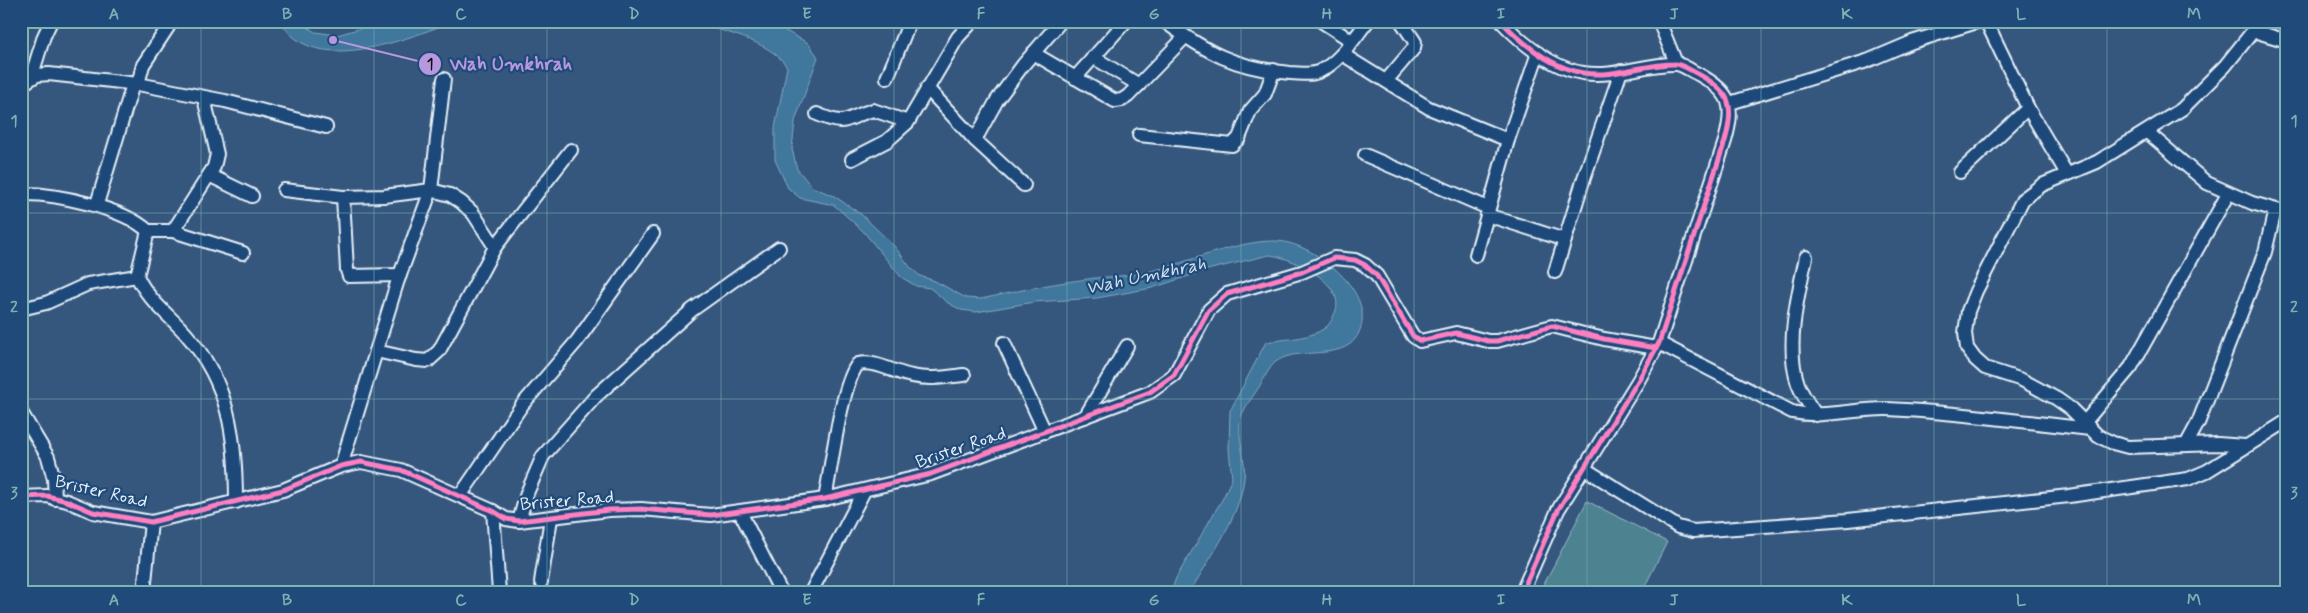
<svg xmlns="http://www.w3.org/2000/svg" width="2308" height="613" viewBox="0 0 2308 613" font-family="Mynerve,sans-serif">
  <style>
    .green { fill: #4d8290; stroke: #9abac4 }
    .water { fill: #40779c; stroke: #83a8c1 }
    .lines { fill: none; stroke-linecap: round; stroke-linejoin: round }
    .minor-casing { stroke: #e8f1f8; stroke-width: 16 }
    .minor { stroke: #1f4a7a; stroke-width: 12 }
    .cycleway-casing { stroke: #1f4a7a; stroke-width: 8 }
    .cycleway { stroke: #ff80c0; stroke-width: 5 }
    .grid { fill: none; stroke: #7cb4b3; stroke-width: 1; stroke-opacity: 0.55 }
    .labels { text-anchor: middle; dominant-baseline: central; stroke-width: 4.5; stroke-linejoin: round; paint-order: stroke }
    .street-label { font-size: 18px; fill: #e8f1f8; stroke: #1f4a7a }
    .water-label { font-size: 19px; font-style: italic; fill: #cfdfea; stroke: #1f4a7a }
    .leader { fill: none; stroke: #b798de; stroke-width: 2 }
    .callout-dot { fill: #b798de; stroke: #1f4a7a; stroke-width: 2 }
    .mark-label { font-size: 15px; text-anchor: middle; font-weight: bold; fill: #111 }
    .callout-label { font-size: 19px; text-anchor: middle; font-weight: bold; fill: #b798de; stroke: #1f4a7a; stroke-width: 4.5; stroke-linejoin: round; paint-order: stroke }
    .neatline { fill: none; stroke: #7cb4b3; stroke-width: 2 }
    .grid-label { font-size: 16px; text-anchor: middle; font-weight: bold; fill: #7cb4b3 }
  </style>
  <rect width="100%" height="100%" fill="#35577e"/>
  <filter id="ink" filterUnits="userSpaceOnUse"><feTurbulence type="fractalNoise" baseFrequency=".02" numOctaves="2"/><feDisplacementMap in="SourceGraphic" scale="10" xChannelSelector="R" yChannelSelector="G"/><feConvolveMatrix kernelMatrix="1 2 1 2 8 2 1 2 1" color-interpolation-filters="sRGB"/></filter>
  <g filter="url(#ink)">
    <polygon class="green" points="1587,501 1667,542 1642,592 1540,592"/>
    <g class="water">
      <path d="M 281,21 L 298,21 L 315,32 L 337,35 L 386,21 L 454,21 C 409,38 311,79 281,21 Z"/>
      <path d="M 688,21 L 767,21 L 808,43 L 818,57 L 795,121 L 792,149 L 797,169 L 812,187 L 834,196 L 862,215 L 895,247 L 910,267 L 920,276 L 935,281 L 966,298 L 981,299 C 1014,292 1047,284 1081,280 C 1103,276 1126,277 1147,272 C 1185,264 1238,240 1276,241 C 1312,242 1375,290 1360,330 C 1348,364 1301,345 1277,361 C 1269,366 1263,382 1257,390 C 1252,398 1244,408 1241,417 C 1236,437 1247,460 1244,479 C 1239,517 1213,553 1194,585 L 1192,592 L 1171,592 L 1176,578 L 1223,498 L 1232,478 L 1229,450 L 1230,411 L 1266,342 C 1284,339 1310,339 1325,328 C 1330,324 1332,319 1334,315 C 1350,285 1293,257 1269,255 L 1207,270 L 1152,288 L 1097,298 L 1034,302 L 976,312 L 961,310 L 948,303 L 930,288 L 916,286 L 901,277 L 863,231 L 834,205 L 800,198 L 788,188 L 775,160 L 775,128 L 787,67 C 771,40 717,30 688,21 Z"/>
    </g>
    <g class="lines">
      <g class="minor-casing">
        <g id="minor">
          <path d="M 1164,21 C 1207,53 1235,68 1290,73 C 1300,73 1311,76 1320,71 C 1341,61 1354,38 1368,21"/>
          <polyline points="1321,21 1352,41"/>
          <path d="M 1501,21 C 1523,44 1551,68 1583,73 C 1614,78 1643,64 1674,64 C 1681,63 1691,71 1698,74 C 1731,92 1735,105 1725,141 L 1659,343 L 1638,381 L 1558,510 L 1522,592"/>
          <polyline points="1659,21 1676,63"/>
          <polyline points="1986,21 2028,108 2067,174"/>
          <polyline points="2254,31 2287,41"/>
          <polyline points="1033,53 1115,101 1122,100 1128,96 1185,37"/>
          <polyline points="1342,54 1429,108 1508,140"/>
          <polyline points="1093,57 1139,85"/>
          <polyline points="31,78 44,36 51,21"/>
          <polyline points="887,78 910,21"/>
          <polyline points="1075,78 1126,21"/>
          <polyline points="1386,81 1414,48 1415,42 1401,21"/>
          <polyline points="138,84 143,65 172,21"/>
          <polyline points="21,85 37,75 49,74 138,84 225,101 326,127"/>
          <polyline points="927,88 975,140 1024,185"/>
          <polyline points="1730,103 1867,61 1912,42 1980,21"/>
          <path d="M 817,114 C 849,128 844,118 873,110 L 908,122"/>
          <polyline points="2147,132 2207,183 2252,203 2287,213"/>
          <polyline points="1139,135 1232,145 1239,138 1250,111 1265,94 1274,70"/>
          <polyline points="975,140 997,100 1023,65 1061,21"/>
          <polyline points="1365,155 1488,208"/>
          <polyline points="852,159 887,141 908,122 958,37 973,21"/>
          <polyline points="1960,172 2028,108"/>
          <polyline points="209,175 252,196"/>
          <polyline points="284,190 343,197 384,196 431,190 450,195 461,202 473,213 495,247"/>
          <path d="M 21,194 C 54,193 124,208 148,231 L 137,276 C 147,299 169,315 186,334 C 230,384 236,439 236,502"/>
          <polyline points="343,197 347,270 349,276 400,275"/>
          <polyline points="97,204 133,84"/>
          <polyline points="1487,215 1565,240"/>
          <polyline points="148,231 173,231 214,167 217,154 204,98"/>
          <polyline points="173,231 243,253"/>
          <polyline points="1476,255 1508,140 1538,53"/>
          <path d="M 1806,257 C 1798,295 1785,346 1798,384 C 1802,395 1809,405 1816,415"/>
          <polyline points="1555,272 1583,181 1621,71"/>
          <polyline points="21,309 46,303 88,284 137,276"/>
          <polyline points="1004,343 1045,432"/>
          <path d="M 1659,343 L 1792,412 C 1824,419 1856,408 1888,409 C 1956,412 2023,422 2091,429"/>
          <polyline points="376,351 416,360 428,361 439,351 495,247 571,150"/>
          <polyline points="21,412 48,457 54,479 55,499"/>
          <polyline points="1085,417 1127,346"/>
          <polyline points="2084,423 2131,367 2228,194"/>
          <polyline points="2186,445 2198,423 2265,252 2275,210"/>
          <polyline points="2245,446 2218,444 2128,447 2113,443 2098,436 2071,409 2057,399 2022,380 1985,368 1975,359 1967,348 1965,333 1968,311 1976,291 2023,199 2042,185 2097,162 2182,109 2225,66 2261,21"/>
          <polyline points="341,466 397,283 431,190 444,79"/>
          <polyline points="1585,469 1678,527 1693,531 1848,520 2069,496 2188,479 2207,471 2287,421"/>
          <polyline points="460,496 522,405 577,341 653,234"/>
          <polyline points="21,497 47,496 67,501 93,512 151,522 283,490 341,466 361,462 401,470 493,511 506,519 519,521 609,510 641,509 711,515 825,499 931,474 1150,392 1174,375 1209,310 1227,294 1302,272 1334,258 1355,260 1365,265 1377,276 1413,336 1420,341 1456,333 1488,341 1497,341 1552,326 1604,339 1656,348"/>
          <path d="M 825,499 C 831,470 841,384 858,364 C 876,360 894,373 912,376 C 929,380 946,377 964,375"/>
          <polyline points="493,511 499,592"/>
          <polyline points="740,512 781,592"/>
          <polyline points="519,521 527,493 543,456 596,396 692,310 779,248"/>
          <polyline points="541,582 551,518"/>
          <polyline points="144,592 151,522"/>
          <polyline points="811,592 864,491"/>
        </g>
      </g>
      <use href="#minor" class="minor"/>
      <g class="cycleway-casing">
        <g id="cycleway">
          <path d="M 1501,21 C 1523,44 1551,68 1583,73 C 1614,78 1643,64 1674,64 C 1681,63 1691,71 1698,74 C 1731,92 1735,105 1725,141 L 1659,343 L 1638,381 L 1558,510 L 1522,592"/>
          <polyline points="21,497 47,496 67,501 93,512 151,522 283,490 341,466 361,462 401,470 493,511 506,519 519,521 609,510 641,509 711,515 825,499 931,474 1150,392 1174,375 1209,310 1227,294 1302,272 1334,258 1355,260 1365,265 1377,276 1413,336 1420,341 1456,333 1488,341 1497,341 1552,326 1604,339 1656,348"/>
        </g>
      </g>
      <use href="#cycleway" class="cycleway"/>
    </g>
  </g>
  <path class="grid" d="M 201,21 L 201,592M 374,21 L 374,592M 547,21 L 547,592M 721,21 L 721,592M 894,21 L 894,592M 1067,21 L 1067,592M 1241,21 L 1241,592M 1414,21 L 1414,592M 1587,21 L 1587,592M 1761,21 L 1761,592M 1934,21 L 1934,592M 2107,21 L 2107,592M 21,213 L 2287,213M 21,399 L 2287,399"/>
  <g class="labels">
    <g class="street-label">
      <text transform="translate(961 448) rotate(-19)">Brister Road</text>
      <text transform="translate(101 492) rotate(13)">Brister Road</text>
      <text transform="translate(567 501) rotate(-5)">Brister Road</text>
    </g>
    <g class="water-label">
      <text transform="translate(1146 276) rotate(-12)">Wah Umkhrah</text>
    </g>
  </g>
  <path class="leader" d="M333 40L430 64"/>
  <g class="callout-dot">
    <circle cx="333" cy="40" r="5"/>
    <circle cx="430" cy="64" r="12"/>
  </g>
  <g class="mark-label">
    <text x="430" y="69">1</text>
  </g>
  <g class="callout-label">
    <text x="511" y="70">Wah Umkhrah</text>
  </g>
  <rect width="2308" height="613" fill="none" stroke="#1f4a7a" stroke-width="55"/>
  <rect x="28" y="28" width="2252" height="558" class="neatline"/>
  <g class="grid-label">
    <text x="114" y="19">A</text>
    <text x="287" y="19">B</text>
    <text x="461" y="19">C</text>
    <text x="634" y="19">D</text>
    <text x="807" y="19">E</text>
    <text x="981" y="19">F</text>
    <text x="1154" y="19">G</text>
    <text x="1327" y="19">H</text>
    <text x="1501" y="19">I</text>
    <text x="1674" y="19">J</text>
    <text x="1847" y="19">K</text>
    <text x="2021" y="19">L</text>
    <text x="2194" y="19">M</text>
    <text x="14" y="126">1</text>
    <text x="2294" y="126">1</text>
    <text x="14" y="312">2</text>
    <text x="2294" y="312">2</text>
    <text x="14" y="498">3</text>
    <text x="2294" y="498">3</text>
    <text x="114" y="605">A</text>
    <text x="287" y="605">B</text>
    <text x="461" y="605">C</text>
    <text x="634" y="605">D</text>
    <text x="807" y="605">E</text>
    <text x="981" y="605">F</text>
    <text x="1154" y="605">G</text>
    <text x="1327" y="605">H</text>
    <text x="1501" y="605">I</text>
    <text x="1674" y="605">J</text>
    <text x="1847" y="605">K</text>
    <text x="2021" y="605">L</text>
    <text x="2194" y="605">M</text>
  </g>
</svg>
